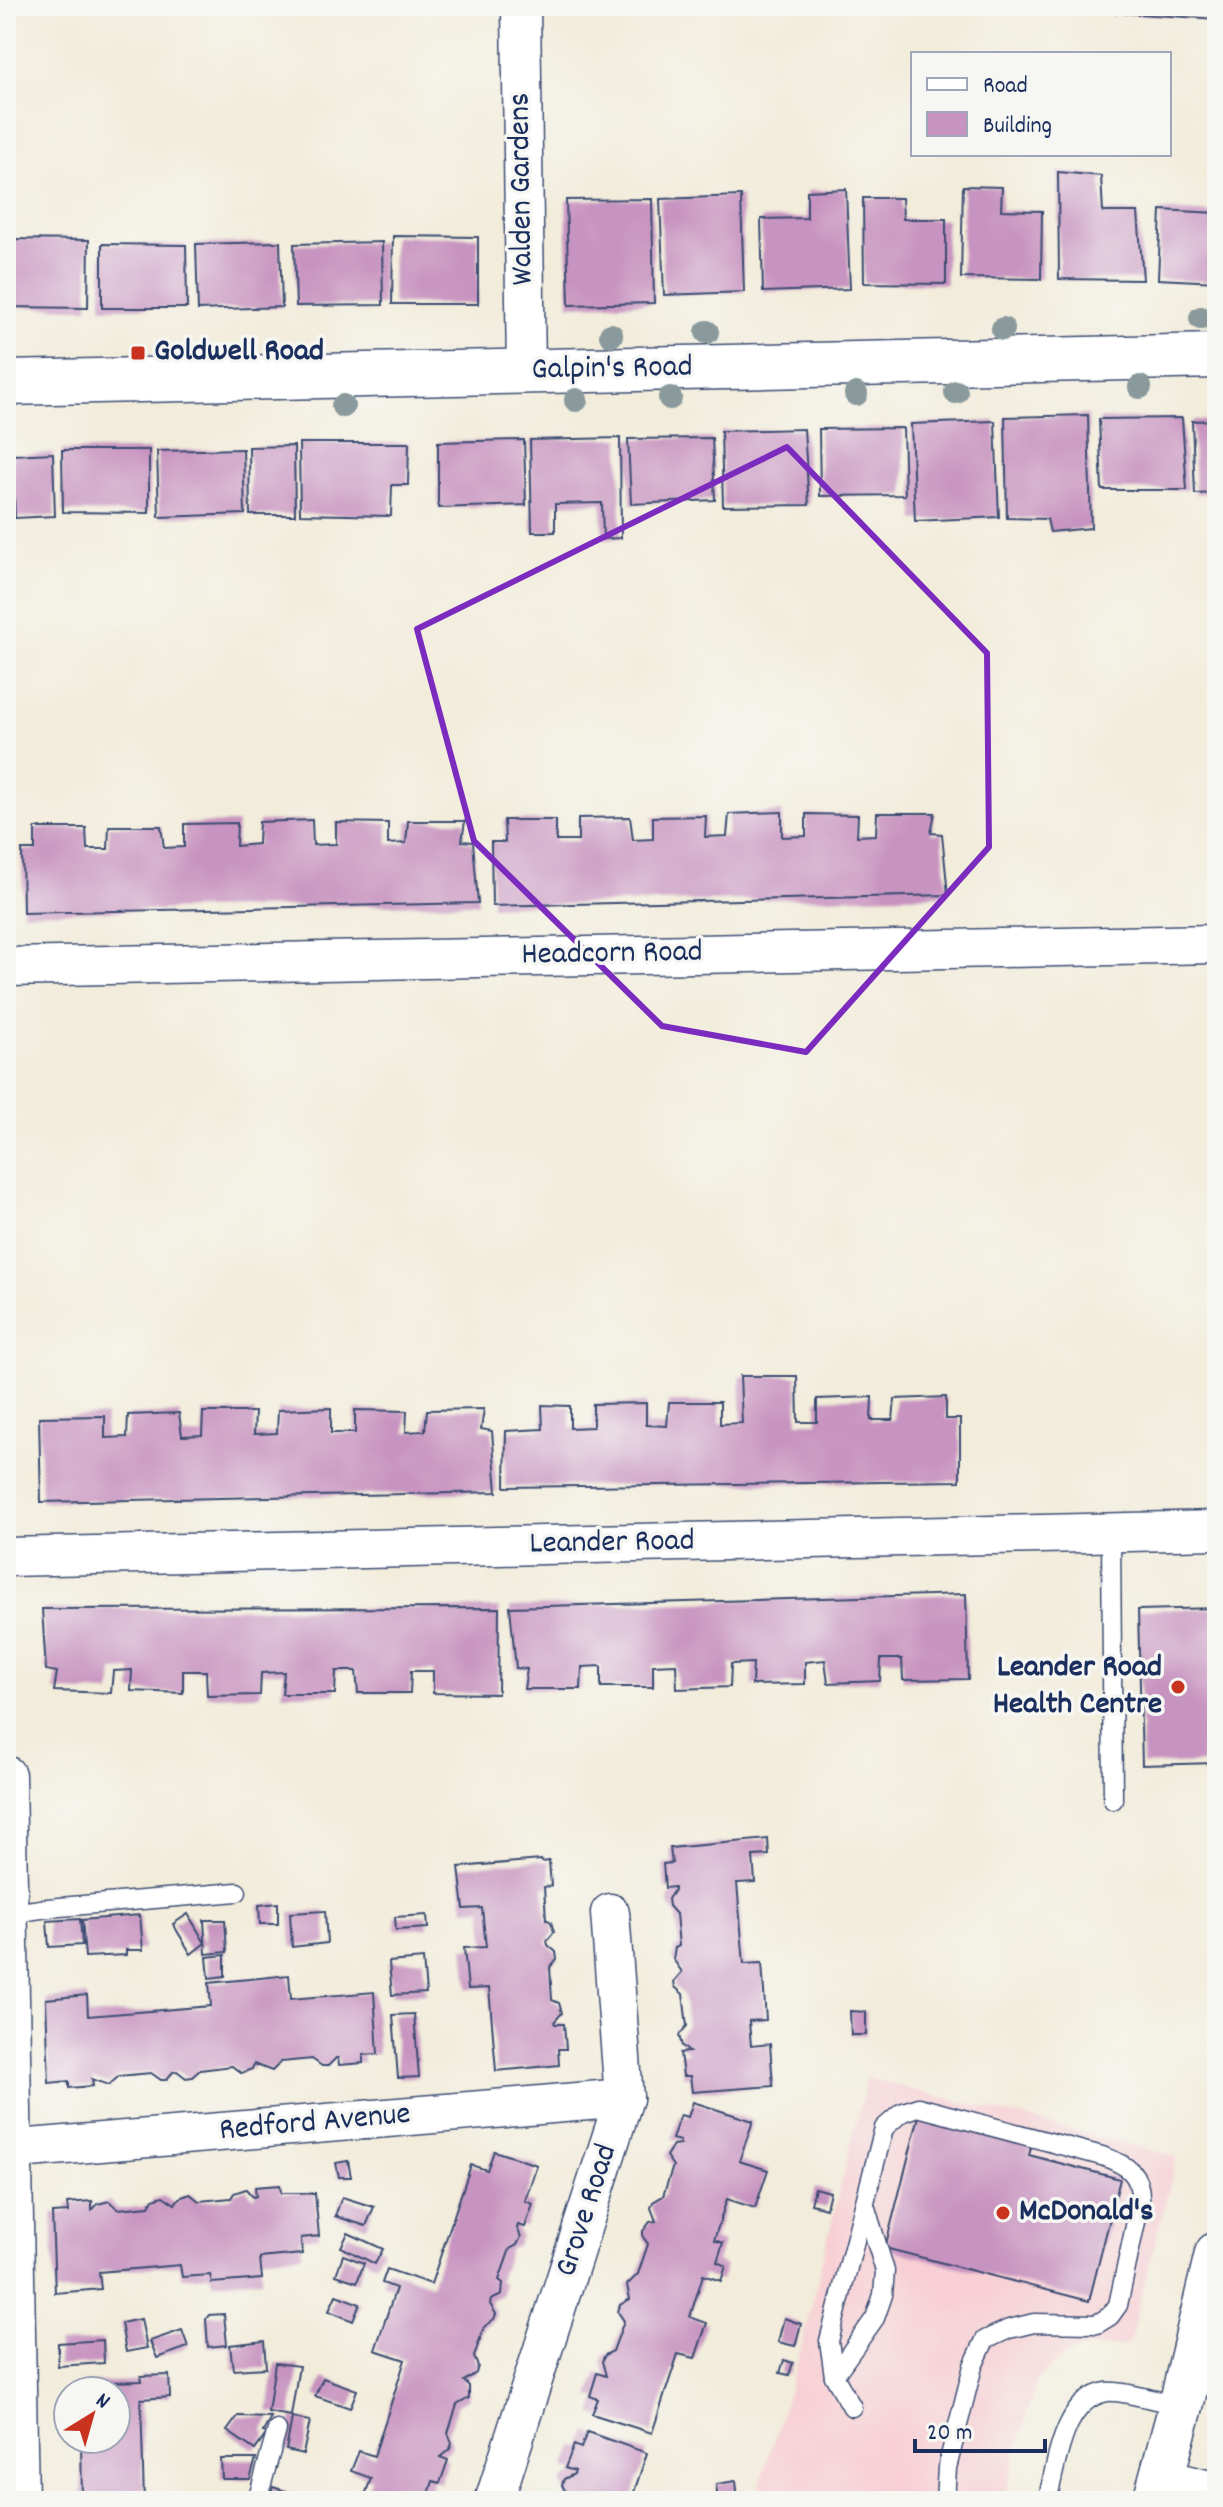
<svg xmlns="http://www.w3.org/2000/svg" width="1223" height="2507" viewBox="0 0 1223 2507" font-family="Dekko,sans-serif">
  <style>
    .built { fill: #f7cfd4 }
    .building { fill: #c793c0 }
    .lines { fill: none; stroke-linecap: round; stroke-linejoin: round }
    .service-casing { stroke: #3b4b71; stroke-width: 21 }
    .minor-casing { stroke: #3b4b71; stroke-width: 41 }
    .tertiary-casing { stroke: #3b4b71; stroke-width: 47 }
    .trunk-casing { stroke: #3b4b71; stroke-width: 47 }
    .service { stroke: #fff; stroke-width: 18 }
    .minor { stroke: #fff; stroke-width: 38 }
    .tertiary { stroke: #fff; stroke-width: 44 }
    .trunk { stroke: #fff; stroke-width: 44 }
    .tree { fill: #8a9a9c }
    .marked { fill: none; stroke: #7b2cbf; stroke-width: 6; stroke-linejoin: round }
    .poi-dot { fill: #c8321e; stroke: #f6f6f2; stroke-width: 3 }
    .labels { text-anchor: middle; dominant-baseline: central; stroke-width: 7; stroke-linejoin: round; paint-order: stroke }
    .street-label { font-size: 32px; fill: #1b2f5e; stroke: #f6f6f2 }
    .poi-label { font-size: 32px; font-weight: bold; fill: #1b2f5e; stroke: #f6f6f2; text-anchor: start }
  </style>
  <rect width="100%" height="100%" fill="#f6f6f2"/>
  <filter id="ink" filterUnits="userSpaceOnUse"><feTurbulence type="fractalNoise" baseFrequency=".0125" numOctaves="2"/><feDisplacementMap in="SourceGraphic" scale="16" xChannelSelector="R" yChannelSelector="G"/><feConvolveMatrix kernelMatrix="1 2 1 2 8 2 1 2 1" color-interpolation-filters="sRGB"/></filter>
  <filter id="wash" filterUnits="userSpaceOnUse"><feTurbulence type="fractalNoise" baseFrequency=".006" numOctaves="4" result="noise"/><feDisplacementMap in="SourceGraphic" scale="32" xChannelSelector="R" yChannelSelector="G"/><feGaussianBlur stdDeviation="1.8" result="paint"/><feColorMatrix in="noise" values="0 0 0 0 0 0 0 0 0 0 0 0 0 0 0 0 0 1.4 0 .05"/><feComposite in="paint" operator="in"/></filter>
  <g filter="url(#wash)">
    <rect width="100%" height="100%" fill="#f2ecda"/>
    <polygon class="built" points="867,2078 1177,2157 1130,2340 1124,2346 1085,2348 1067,2355 1048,2368 1036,2381 1003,2501 755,2501 798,2360"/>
    <g id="blocks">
      <g class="building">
        <polygon points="1043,6 1217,6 1217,19 1043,8"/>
        <polygon points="1058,172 1101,176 1103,212 1138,212 1143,280 1059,279"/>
        <polygon points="963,186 1002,187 1001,210 1042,211 1041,279 961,278"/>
        <polygon points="846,189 850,289 763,292 761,219 807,218 807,191"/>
        <polygon points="741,196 744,292 664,295 660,199"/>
        <polygon points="863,198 902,198 903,219 946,219 946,284 864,283"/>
        <polygon points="652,199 654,303 569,305 566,200"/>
        <polygon points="1161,210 1217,213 1217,282 1158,279"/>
        <polygon points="393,236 478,237 478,304 392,304"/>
        <polygon points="6,239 89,240 88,308 6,307"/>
        <polygon points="280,242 282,307 198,310 196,244"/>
        <polygon points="382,242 383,305 296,306 294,244"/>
        <polygon points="102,244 186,245 187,308 102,308"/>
        <polygon points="1088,415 1091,528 1050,532 1047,519 1007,518 1005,417"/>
        <polygon points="1182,418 1187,490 1102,490 1099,419"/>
        <polygon points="1217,420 1217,493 1195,494 1192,421"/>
        <polygon points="995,421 999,517 915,521 911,424"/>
        <polygon points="903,428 905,495 820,496 819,429"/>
        <polygon points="804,429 809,505 723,506 721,431"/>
        <polygon points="620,438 621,538 603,539 602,503 555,504 555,532 532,532 530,440"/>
        <polygon points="712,438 715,500 631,504 628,439"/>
        <polygon points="524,440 526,505 438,508 438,442"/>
        <polygon points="299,443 409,443 408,485 392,485 391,516 300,514"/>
        <polygon points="294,446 295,515 250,515 249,447"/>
        <polygon points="243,449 245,514 159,517 157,451"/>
        <polygon points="62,450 149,450 149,513 63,512"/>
        <polygon points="53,453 55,516 15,518 12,455"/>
        <polygon points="782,812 782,837 806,836 806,814 858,815 857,836 876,835 877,813 935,813 931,833 942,834 948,895 492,906 491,842 505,842 504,820 556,820 556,841 578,841 578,818 630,817 633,840 653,839 653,817 706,816 705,837 727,836 729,814"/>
        <polygon points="312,820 313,845 336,844 336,822 388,823 388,844 406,843 408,821 465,821 462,841 473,842 478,903 23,913 22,850 35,850 35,828 86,828 87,849 108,849 109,826 161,826 164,848 184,847 184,824 237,823 236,846 258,844 259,822"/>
        <polygon points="740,1376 797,1376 798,1422 817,1422 817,1399 872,1397 871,1420 893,1420 895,1399 946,1397 946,1419 960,1419 960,1481 505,1487 506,1431 543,1429 542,1405 570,1406 570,1428 593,1427 593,1404 646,1403 646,1425 667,1426 669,1402 720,1402 720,1424 742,1423"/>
        <polygon points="331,1408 331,1433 355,1433 355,1410 407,1411 406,1432 425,1431 427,1410 484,1409 481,1429 492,1431 497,1492 41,1502 39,1417 105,1416 105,1438 127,1437 128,1415 179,1413 182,1436 202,1435 203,1412 255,1412 254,1434 277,1433 278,1410"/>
        <polygon points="966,1594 968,1679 903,1680 902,1659 881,1659 880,1681 828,1683 825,1660 805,1662 805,1684 752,1685 753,1663 731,1664 730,1687 677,1689 676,1664 653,1665 653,1687 601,1687 601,1666 582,1667 581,1689 524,1689 527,1669 516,1668 510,1607"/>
        <polygon points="499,1608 498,1694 433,1693 433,1671 411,1671 410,1693 358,1693 356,1671 336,1671 335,1694 282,1694 284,1672 261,1673 260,1695 207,1696 206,1671 183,1671 183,1693 131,1691 132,1670 113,1671 111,1693 54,1691 57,1672 46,1670 42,1609"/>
        <polygon points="1217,1608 1217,1763 1142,1765 1138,1610"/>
        <polygon points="768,1839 769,1855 753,1856 755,1882 737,1883 744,1964 762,1963 766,2020 749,2021 751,2046 770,2044 773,2086 692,2092 690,2076 683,2076 680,2053 689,2052 682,2046 679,2035 687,2026 683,1994 675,1987 674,1981 682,1972 673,1959 675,1948 679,1946 676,1914 669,1906 668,1899 674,1890 674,1887 665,1888 663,1864 672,1863 670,1848"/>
        <polygon points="541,1860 542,1862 549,1861 551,1886 544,1887 546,1919 551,1922 554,1932 547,1941 548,1945 556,1952 557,1959 550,1967 552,2000 559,2003 562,2013 554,2022 555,2024 564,2024 566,2049 558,2049 559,2065 496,2071 489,1988 468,1989 464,1948 486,1947 482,1908 464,1909 459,1867"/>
        <polygon points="278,1903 278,1924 260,1924 259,1905"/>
        <polygon points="325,1911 327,1943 292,1947 290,1913"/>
        <polygon points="188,1914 205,1943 191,1954 173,1924"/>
        <polygon points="140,1915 143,1950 126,1950 126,1955 85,1957 82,1920"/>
        <polygon points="427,1915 428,1928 396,1930 395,1917"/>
        <polygon points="80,1919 82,1945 49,1947 47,1921"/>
        <polygon points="204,1920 225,1920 227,1952 206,1954"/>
        <polygon points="225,1955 225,1976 209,1978 207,1957"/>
        <polygon points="423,1959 426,1993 392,1995 389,1962"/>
        <polygon points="289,1975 291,1999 374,1992 378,2054 363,2055 363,2063 339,2065 338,2058 336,2058 328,2066 322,2066 312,2059 281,2062 272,2071 254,2064 252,2069 241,2073 232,2066 200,2070 192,2077 186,2078 177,2071 173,2072 166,2080 161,2080 151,2073 119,2076 109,2085 92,2079 93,2086 69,2088 69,2081 49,2083 46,1999 87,1995 88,2016 211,2006 209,1983"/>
        <polygon points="850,2011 866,2012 866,2035 851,2035"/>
        <polygon points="414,2014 419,2077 398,2078 393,2015"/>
        <polygon points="693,2102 753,2121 739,2161 768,2170 755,2208 727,2199 714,2240 723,2243 717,2262 726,2266 721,2281 703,2275 690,2317 707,2323 695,2358 678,2354 652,2433 592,2414 598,2399 590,2396 597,2373 606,2376 602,2361 605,2355 613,2351 624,2321 618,2312 620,2305 630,2299 627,2285 638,2274 648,2244 643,2237 643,2231 650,2222 656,2221 651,2208 653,2202 663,2196 673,2166 666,2156 673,2145 680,2144 680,2141 672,2139 680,2115 688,2117"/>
        <polygon points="920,2112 1033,2140 1029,2155 1120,2179 1089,2301 885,2248"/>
        <polygon points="494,2151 537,2165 525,2201 533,2204 525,2227 518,2225 517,2228 521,2237 517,2245 510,2249 499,2280 503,2283 502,2295 491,2300 490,2304 496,2314 494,2319 484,2327 474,2357 478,2366 476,2373 464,2381 469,2386 469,2398 457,2405 448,2433 452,2443 450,2449 440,2457 448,2460 440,2483 433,2481 427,2501 363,2501 371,2478 351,2471 359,2451 374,2456 405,2360 375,2350 396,2288 382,2283 387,2269 431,2284 471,2165 487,2170"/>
        <polygon points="348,2161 351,2177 339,2177 336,2163"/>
        <polygon points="280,2185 281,2193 315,2193 319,2236 301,2238 302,2254 260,2258 262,2279 212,2283 210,2275 182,2277 180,2265 99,2272 101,2289 55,2293 52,2213 68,2212 67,2203 92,2201 92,2210 98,2204 109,2201 118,2209 149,2206 153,2199 163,2196 175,2204 179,2198 190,2194 199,2201 231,2198 234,2193 246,2189 253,2197 256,2196 255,2187"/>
        <polygon points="815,2188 830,2192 826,2208 811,2204"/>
        <polygon points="342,2197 374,2207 366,2226 335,2216"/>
        <polygon points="348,2233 383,2249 375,2264 341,2247"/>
        <polygon points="343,2255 364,2263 357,2282 336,2275"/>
        <polygon points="336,2295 360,2304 353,2321 329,2311"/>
        <polygon points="224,2314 227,2345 208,2347 206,2319 209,2315"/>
        <polygon points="784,2318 801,2324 795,2346 778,2342"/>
        <polygon points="141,2319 147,2348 126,2352 121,2323"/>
        <polygon points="182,2330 188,2347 157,2358 150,2341"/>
        <polygon points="103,2340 104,2363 58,2366 58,2343"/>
        <polygon points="264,2341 266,2368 233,2370 230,2345"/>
        <polygon points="784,2360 793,2363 789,2375 780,2373"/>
        <polygon points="275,2363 299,2366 291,2416 268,2412"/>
        <polygon points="169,2375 170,2397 141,2399 144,2501 82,2501 81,2439 116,2439 116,2391 80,2391 79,2383 142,2381 141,2376"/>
        <polygon points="323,2378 357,2390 350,2408 315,2396"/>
        <polygon points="238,2416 271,2417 263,2432 267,2433 255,2450 227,2431"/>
        <polygon points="292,2418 310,2421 303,2454 286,2450"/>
        <polygon points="587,2432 647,2453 631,2501 564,2501 567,2495 562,2485 564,2479 574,2474 575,2471 565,2468 574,2445 581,2448"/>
        <polygon points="221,2459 256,2459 250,2479 222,2479"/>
        <polygon points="736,2481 738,2501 718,2501 716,2484"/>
        <polygon points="273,2487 313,2500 312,2501 269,2501"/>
      </g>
    </g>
  </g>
  <g filter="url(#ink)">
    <use href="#blocks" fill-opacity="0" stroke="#3b4b71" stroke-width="2"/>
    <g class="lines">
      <g class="service-casing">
        <g id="service">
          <polyline points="1111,1533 1113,1800"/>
          <polyline points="6,1914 48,1908 237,1892"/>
          <polyline points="834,2376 875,2318 883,2295 885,2271 866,2208"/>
          <path d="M 852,2407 L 834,2376 L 829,2341 L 884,2128 L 901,2113 L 918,2107 L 1102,2156 C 1128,2165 1142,2174 1140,2203 L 1118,2305 L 1110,2316 L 1097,2324 L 1034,2323 L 1009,2329 L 985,2340 L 973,2366 L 947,2468 L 945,2501"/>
          <polyline points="257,2501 277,2430"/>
          <path d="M 1047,2501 C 1057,2465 1062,2399 1107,2392 C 1121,2390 1165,2403 1181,2406"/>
        </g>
      </g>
      <g class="minor-casing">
        <g id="minor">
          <polyline points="521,6 526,372"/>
          <polyline points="6,967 1217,944"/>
          <polyline points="6,1557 1217,1530"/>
          <polyline points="6,1775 19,2501"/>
          <polyline points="6,2150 624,2098"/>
          <polyline points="1161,2478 1217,2492"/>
          <polyline points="494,2501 624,2098 610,1913"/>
        </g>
      </g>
      <g class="tertiary-casing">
        <polyline id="tertiary" points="6,383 1217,356"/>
      </g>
      <g class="trunk-casing">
        <polyline id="trunk" points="1155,2501 1181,2406 1217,2254"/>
      </g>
      <use href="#service" class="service"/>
      <use href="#minor" class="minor"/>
      <use href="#tertiary" class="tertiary"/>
      <use href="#trunk" class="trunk"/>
    </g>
    <g class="tree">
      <circle cx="1201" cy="318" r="12"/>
      <circle cx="1003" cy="329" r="12"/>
      <circle cx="707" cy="332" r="12"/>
      <circle cx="611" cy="335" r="12"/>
      <circle cx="1140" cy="387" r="12"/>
      <circle cx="956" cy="392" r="12"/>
      <circle cx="856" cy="394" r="12"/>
      <circle cx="670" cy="398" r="12"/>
      <circle cx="576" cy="400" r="12"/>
      <circle cx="343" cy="406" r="12"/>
    </g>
  </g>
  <path class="marked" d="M 787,447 L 987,653 L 989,847 L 806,1052 L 662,1026 L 474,841 L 417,629 Z"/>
  <g class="poi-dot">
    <rect x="130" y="345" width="16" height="16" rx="4"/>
    <circle cx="1178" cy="1687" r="8"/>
    <circle cx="1003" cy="2213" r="8"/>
  </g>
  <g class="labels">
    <g class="street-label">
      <text transform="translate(523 189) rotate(-91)">Walden Gardens</text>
      <text transform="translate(612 370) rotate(-1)">Galpin's Road</text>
      <text transform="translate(612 955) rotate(-1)">Headcorn Road</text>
      <text transform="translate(612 1544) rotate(-1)">Leander Road</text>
      <text transform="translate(315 2124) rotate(-5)">Redford Avenue</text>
      <text transform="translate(588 2211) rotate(-72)">Grove Road</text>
    </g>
    <g class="poi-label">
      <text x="154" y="353">Goldwell Road</text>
      <text x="1162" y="1669" text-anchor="end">Leander Road<tspan x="1162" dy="37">Health Centre</tspan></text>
      <text x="1019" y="2213">McDonald's</text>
    </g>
  </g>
  <rect width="1223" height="2507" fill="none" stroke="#f6f6f2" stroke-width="32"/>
  <rect x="911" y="52" width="260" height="104" fill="#f6f6f2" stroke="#9ea6b7" stroke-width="2"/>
  <rect x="927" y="78" width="40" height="12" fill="#ffffff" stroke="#9ea6b7" stroke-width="2"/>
  <text x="983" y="92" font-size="24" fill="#1b2f5e">Road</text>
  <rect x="927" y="112" width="40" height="24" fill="#c793c0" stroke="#9ea6b7" stroke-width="2"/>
  <text x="983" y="132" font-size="24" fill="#1b2f5e">Building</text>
  <g transform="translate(92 2415) rotate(37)"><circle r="38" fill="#f6f6f2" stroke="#9ea6b7" stroke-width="2"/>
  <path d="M0-6L14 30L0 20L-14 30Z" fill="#c8321e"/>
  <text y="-12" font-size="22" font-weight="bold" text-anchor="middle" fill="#1b2f5e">N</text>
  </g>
  <path d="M915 2439v12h130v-12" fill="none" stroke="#1b2f5e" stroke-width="4"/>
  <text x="927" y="2439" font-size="24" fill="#1b2f5e" stroke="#f6f6f2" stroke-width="6" paint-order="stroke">20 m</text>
</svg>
